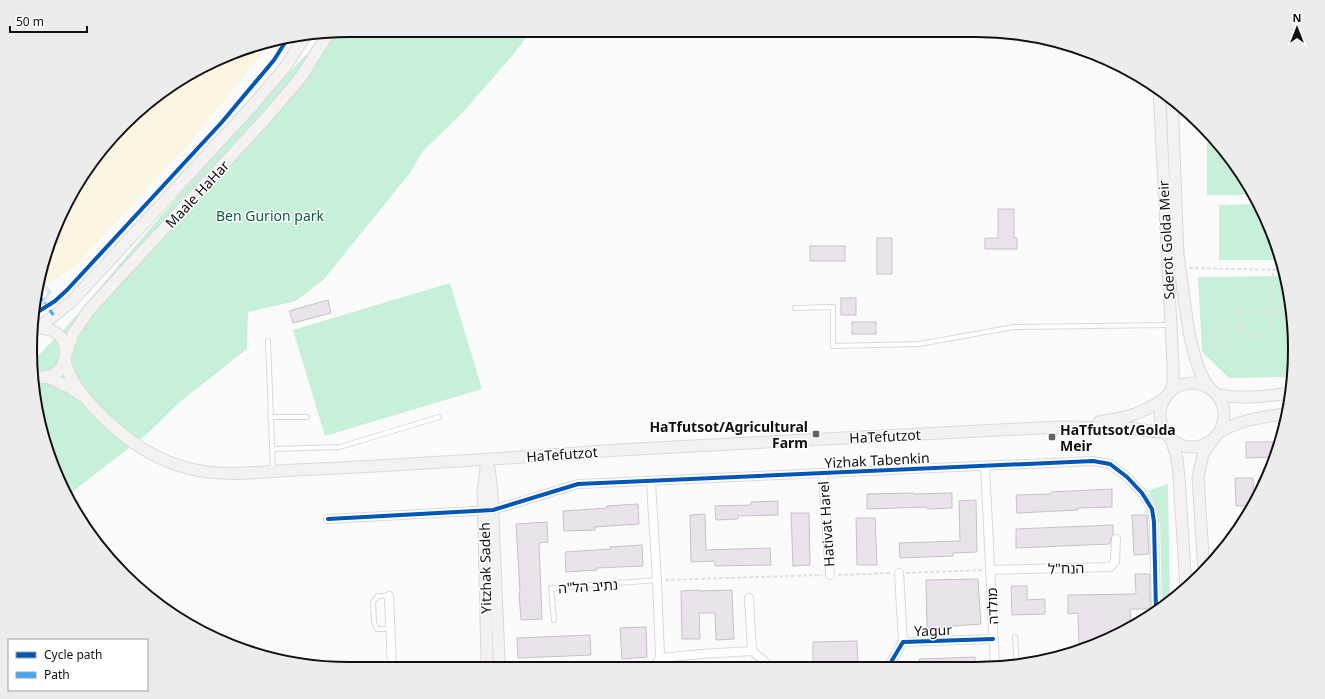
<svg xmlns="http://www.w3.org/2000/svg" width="1325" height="699" viewBox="0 0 1325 699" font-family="'Noto Sans','Noto Sans Hebrew',sans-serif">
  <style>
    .green { fill: #c7f0d8 }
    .sand { fill: #fbf6e2 }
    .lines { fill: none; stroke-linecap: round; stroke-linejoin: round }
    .stream { stroke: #d3e9fd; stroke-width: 3 }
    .building { fill: #ebe3ec; stroke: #c5c2c6 }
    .lane-casing { stroke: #dbd8dc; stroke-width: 6 }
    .street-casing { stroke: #dbd8dc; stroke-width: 10 }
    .secondary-casing { stroke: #dbd8dc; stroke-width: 13 }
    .path { stroke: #e1e1e1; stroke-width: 2; stroke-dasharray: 4 2; stroke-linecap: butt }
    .lane { stroke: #fffeff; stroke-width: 4 }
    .street { stroke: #fffeff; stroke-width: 8 }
    .secondary { stroke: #f4f2f0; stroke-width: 11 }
    .quiet { stroke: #3fa9f5; stroke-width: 3; stroke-dasharray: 6 3; stroke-linecap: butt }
    .cycleway-casing { stroke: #fff; stroke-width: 6 }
    .cycleway { stroke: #0057b8; stroke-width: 4 }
    .poi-dot { fill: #656265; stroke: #fff; stroke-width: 1.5 }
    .labels { text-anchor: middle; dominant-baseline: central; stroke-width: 3; stroke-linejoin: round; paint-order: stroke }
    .street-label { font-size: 14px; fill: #130f14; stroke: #fff }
    .park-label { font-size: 14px; fill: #095d39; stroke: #fff }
    .poi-label { font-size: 14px; font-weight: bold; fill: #130f14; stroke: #fff; text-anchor: end }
    .rim { fill: none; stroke: #130f14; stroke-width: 2 }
  </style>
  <rect width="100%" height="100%" fill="#fcfbfc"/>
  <g class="green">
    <polygon points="350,30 532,30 512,56 465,110 423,151 410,173 324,279 296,301 248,312 247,349 181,401 147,434 67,496 54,472 31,371 32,362 69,324 164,212 282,80 326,34"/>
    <polygon points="1207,131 1216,139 1252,190 1255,195 1207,195"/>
    <polygon points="1259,204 1278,247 1281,260 1219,260 1219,205"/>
    <polygon points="1285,276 1292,308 1294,371 1293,377 1229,378 1202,352 1198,277"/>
    <polygon points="450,283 482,389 325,436 293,330"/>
    <polygon points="1168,484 1170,603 1162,608 1160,524 1157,508 1148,491"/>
  </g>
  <polygon class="sand" points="271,43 189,144 73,268 39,289 41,267 84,172 155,96 247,47"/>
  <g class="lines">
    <g class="stream">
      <polyline points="40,277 47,266 46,257"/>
      <polyline points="37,306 41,305 50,292 40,280"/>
    </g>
  </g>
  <g class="building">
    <polygon points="998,209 1014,209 1014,238 1017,238 1017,249 985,249 985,238 998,238"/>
    <rect x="877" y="238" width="15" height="36"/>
    <rect x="810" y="246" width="35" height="15"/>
    <rect x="841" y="298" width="15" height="17"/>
    <polygon points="328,300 331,313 293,323 289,311"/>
    <rect x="852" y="322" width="24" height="12"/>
    <polygon points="1246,442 1274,442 1274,457 1246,458"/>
    <polygon points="1235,478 1253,478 1254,504 1252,506 1236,506"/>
    <polygon points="1112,489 1112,507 1078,508 1078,510 1017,513 1016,495 1051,494 1051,492"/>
    <polygon points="913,493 914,494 952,493 952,508 927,509 927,507 867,509 867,494"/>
    <polygon points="976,500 977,552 953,553 953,556 900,558 899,543 960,541 959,501"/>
    <polygon points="778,501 778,515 738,516 738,519 716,520 715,506 751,505 751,502"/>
    <polygon points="638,504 639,524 595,527 595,530 564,531 563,511 607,508 607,506"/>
    <polygon points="791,513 809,513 810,565 793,566"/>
    <polygon points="705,514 706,550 770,548 771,565 715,566 715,561 691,562 690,515"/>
    <polygon points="1132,515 1147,515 1149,554 1134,555"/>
    <polygon points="856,518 875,518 877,565 857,565"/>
    <polygon points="547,522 548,542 539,543 542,619 521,620 519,593 520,592 516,524"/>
    <polygon points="1113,525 1113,534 1111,538 1110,544 1016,548 1016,529"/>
    <polygon points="642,545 643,566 597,568 597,570 566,572 565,552 610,549 610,547"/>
    <polygon points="1135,574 1150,574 1150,609 1130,609 1131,626 1098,645 1079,645 1078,613 1068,614 1068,595 1136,594"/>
    <polygon points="978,579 981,624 927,628 926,580"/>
    <polygon points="1011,586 1027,586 1027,600 1045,599 1045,614 1012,615"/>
    <polygon points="699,590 699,591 732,590 734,639 716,640 715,613 699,613 700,639 682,639 681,591"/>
    <polygon points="646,627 647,657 622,659 620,628"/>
    <polygon points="590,635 591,655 518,658 517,638"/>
    <polygon points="857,641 858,667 813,667 813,642"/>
    <polygon points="975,657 975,666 919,667 919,659"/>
  </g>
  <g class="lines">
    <g class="lane-casing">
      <g id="lane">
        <polyline points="795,308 833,307 833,346 919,344 1014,327 1170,325"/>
        <polyline points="268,341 273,471"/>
        <polyline points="270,417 307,417"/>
        <polyline points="272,449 340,447 439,417"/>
        <polyline points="389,596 378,596 373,602 374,622 377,629 390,629"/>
        <polyline points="554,620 551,588 657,580"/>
        <polyline points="1015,637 1017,666"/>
      </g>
    </g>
    <g class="street-casing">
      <g id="street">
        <polyline points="985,466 995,666"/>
        <polyline points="823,474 830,575"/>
        <polyline points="1268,476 1268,474"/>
        <polyline points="651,482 657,580 660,658 653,667"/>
        <polyline points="328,519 493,510 578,484 1093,461 1110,464 1127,477 1142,493 1152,509 1154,522 1156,611"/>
        <polyline points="990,570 1110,567 1115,562 1116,539"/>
        <polyline points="899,573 903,642"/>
        <polyline points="389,596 392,668"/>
        <polyline points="749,598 752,651"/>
        <polyline points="660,658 701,654 752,651 771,667"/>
        <polyline points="888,667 903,642 993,639"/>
      </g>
    </g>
    <g class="secondary-casing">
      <g id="secondary">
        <polyline points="1159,89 1173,366 1173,381 1171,391"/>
        <path d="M 1172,98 L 1178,255 L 1180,268 C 1185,302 1189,362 1210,389"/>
        <polyline points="35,329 54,316 72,301 253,105 286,66 304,38"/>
        <polyline points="66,354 73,334 89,310 267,117 301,77 328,34"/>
        <path d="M 65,360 C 71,392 116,432 143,449 C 158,458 174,465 191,469 C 225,477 261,472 295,470 C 344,468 393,465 442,462 C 501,459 560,454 619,450 C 766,441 912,435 1059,427 L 1128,428 L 1165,433"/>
        <path d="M 32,375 C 71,391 81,322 35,329"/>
        <polyline points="46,376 69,387 79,394"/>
        <circle cx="1192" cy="415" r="32"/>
        <path d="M 1216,394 C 1241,400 1266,396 1291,393"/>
        <path d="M 1099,422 C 1126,418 1142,414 1165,398"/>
        <path d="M 1220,432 C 1239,420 1265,416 1287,414"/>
        <polyline points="1171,439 1177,458 1179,477 1186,588"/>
        <polyline points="489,468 492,493 499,659 501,668"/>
        <polyline points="1204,571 1198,478 1203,454 1212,441"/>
        <polyline points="483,668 486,663 487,659 483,491 487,460"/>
      </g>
    </g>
    <g class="path">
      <polyline points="1189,268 1283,270"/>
      <polyline points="1234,310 1292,311"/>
      <polyline points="1233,326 1257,338"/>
      <polyline points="1271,331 1273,270"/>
      <polyline points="1287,346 1294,347"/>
      <polyline points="1236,364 1240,310"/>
      <polyline points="906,573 982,570"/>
      <polyline points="838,575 890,573"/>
      <polyline points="665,580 822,575"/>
    </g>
    <use href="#lane" class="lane"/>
    <use href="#street" class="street"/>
    <use href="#secondary" class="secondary"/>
    <g class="quiet">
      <polyline points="38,297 44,301 54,316"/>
      <polyline points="1268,476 1268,474"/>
    </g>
    <g class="cycleway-casing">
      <g id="cycleway">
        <polyline points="36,313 55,301 67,290 222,122 274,60 286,41"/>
        <polyline points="328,519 493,510 578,484 1093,461 1110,464 1127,477 1142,493 1152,509 1154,522 1156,611"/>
        <polyline points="888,667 903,642 993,639"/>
      </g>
    </g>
    <use href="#cycleway" class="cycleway"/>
  </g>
  <g class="poi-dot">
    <rect x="812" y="430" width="8" height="8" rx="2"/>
    <rect x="1048" y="433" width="8" height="8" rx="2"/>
  </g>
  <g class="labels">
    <g class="street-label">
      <text transform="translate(197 194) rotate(-47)">Maale HaHar</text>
      <text transform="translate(1166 240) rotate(-93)">Sderot Golda Meir</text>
      <text transform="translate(885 436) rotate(-3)">HaTefutzot</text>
      <text transform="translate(562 454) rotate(-4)">HaTefutzot</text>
      <text transform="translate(877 460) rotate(-3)">Yizhak Tabenkin</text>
      <text transform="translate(826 524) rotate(-94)">Hativat Harel</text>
      <text transform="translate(485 568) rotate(-91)">Yitzhak Sadeh</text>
      <text transform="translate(1066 568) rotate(-1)">הנח"ל</text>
      <text transform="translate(588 586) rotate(-4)">נתיב הל"ה</text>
      <text transform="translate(992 606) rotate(-92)">מולדה</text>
      <text transform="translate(933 630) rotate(-2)">Yagur</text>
    </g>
    <g class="park-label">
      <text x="270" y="215">Ben Gurion park</text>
    </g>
    <g class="poi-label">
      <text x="808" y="426">HaTfutsot/Agricultural<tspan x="808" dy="16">Farm</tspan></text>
      <text x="1060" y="429" text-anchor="start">HaTfutsot/Golda<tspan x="1060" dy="16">Meir</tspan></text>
    </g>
  </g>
  <path d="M0 0H1325V699H0ZM349 37H976A312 312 0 0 1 1288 349V350A312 312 0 0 1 976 662H349A312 312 0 0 1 37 350V349A312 312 0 0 1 349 37Z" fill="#ececec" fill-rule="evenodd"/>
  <path class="rim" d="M349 37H976A312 312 0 0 1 1288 349V350A312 312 0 0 1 976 662H349A312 312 0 0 1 37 350V349A312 312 0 0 1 349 37Z"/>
  <rect x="8" y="639" width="140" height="52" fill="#ffffff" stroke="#a19fa1"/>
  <rect x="16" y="652" width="20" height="6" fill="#0057b8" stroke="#a19fa1"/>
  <text x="44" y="659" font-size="12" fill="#130f14">Cycle path</text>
  <rect x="16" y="672" width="20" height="6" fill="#3fa9f5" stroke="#a19fa1"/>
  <text x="44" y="679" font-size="12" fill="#130f14">Path</text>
  <g transform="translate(1297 28)" stroke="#ffffff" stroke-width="3" paint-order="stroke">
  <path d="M0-3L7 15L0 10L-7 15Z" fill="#130f14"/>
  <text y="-6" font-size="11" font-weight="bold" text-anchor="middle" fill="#130f14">N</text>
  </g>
  <path d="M10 26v6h77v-6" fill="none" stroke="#130f14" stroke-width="2"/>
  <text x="16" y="26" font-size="12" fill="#130f14" stroke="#ffffff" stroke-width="3" paint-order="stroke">50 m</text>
</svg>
